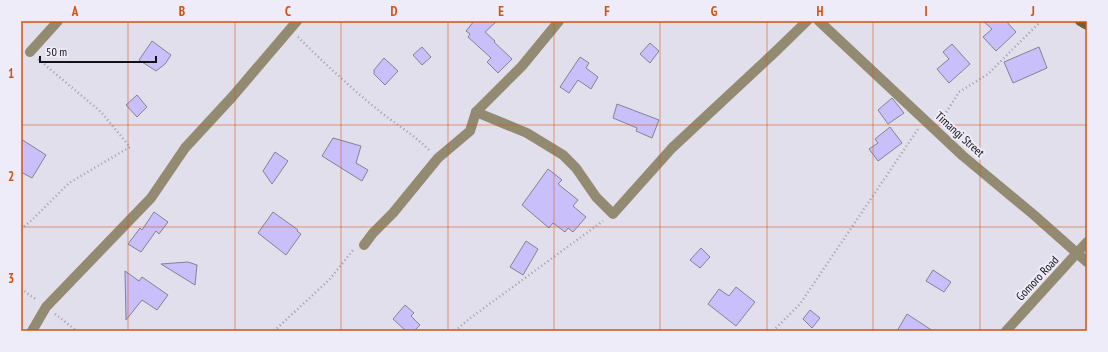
<svg xmlns="http://www.w3.org/2000/svg" width="1108" height="352" viewBox="0 0 1108 352" font-family="'PT Sans Narrow',sans-serif">
  <style>
    .building { fill: #c9c0fb; stroke: #84838f }
    .lines { fill: none; stroke-linecap: round; stroke-linejoin: round }
    .path { stroke: #a09da7; stroke-width: 2.5; stroke-dasharray: 1 3; stroke-linecap: butt }
    .street { stroke: #928a71; stroke-width: 10 }
    .secondary { stroke: #6c613c; stroke-width: 10 }
    .grid { fill: none; stroke: #d3520d; stroke-width: 1; stroke-opacity: 0.55 }
    .labels { text-anchor: middle; dominant-baseline: central; stroke-width: 4; stroke-linejoin: round; paint-order: stroke }
    .street-label { font-size: 12px; fill: #131116; stroke: #efecf9 }
    .neatline { fill: none; stroke: #d3520d; stroke-width: 1.5 }
    .grid-label { font-size: 13px; text-anchor: middle; font-weight: bold; fill: #d3520d }
  </style>
  <rect width="100%" height="100%" fill="#e2dfec"/>
  <g class="building">
    <polygon points="474,21 497,21 485,32 495,41 494,42 512,59 498,73 487,62 491,58 468,37 470,34 466,31"/>
    <polygon points="983,21 1006,21 1016,32 996,51 983,37 992,29"/>
    <polygon points="152,41 171,55 165,64 156,71 139,60"/>
    <polygon points="650,43 659,51 650,63 640,54"/>
    <polygon points="952,44 970,64 949,83 937,69 949,59 943,52"/>
    <polygon points="422,47 431,57 422,65 413,55"/>
    <polygon points="1039,47 1047,68 1013,83 1004,62"/>
    <polygon points="580,57 589,63 586,68 598,77 591,89 578,80 569,93 560,87"/>
    <polygon points="384,58 398,71 385,85 374,74 374,70"/>
    <polygon points="137,95 147,107 137,117 126,105"/>
    <polygon points="892,98 904,113 888,124 878,110"/>
    <polygon points="617,104 659,120 652,138 636,131 637,128 613,118"/>
    <polygon points="890,127 902,143 878,161 869,149 878,143 875,139"/>
    <polygon points="333,138 361,146 356,163 368,170 362,181 322,156"/>
    <polygon points="21,139 46,155 32,178 21,172"/>
    <polygon points="275,152 288,161 272,184 263,171"/>
    <polygon points="548,169 562,180 558,184 578,200 573,206 586,217 573,232 568,228 565,232 553,223 549,228 522,205"/>
    <polygon points="154,212 168,222 159,234 156,231 141,252 128,244 140,228 142,230"/>
    <polygon points="273,212 298,230 297,231 301,234 286,255 258,233"/>
    <polygon points="526,241 538,249 523,275 510,267"/>
    <polygon points="701,248 710,257 700,268 690,260"/>
    <polygon points="188,262 197,265 195,285 161,264"/>
    <polygon points="933,270 951,282 944,292 926,281"/>
    <polygon points="125,271 139,281 142,277 168,295 157,310 142,300 126,320"/>
    <polygon points="736,287 755,302 736,326 708,304 719,289 729,296"/>
    <polygon points="405,305 414,313 411,316 420,325 414,331 406,331 393,319"/>
    <polygon points="810,310 820,318 812,328 803,319"/>
    <polygon points="907,314 933,331 897,331"/>
  </g>
  <g class="lines">
    <g class="path">
      <path d="M 298,37 C 325,64 353,90 383,114 C 399,126 415,136 429,150"/>
      <polyline points="942,119 959,92 988,74 1041,21"/>
      <polyline points="21,229 32,220 69,183 130,147 101,112 38,59"/>
      <polyline points="21,289 37,300"/>
      <polyline points="55,314 77,331"/>
      <polyline points="274,331 329,280 353,250"/>
      <polyline points="455,331 469,319 603,221"/>
      <polyline points="773,331 800,304 918,129"/>
    </g>
    <g class="street">
      <polyline points="819,21 963,156 1034,215 1087,262"/>
      <polyline points="30,52 58,21"/>
      <polyline points="476,112 527,133 563,155 576,168 596,197 613,214 672,148 774,53 807,21"/>
      <polyline points="364,245 373,233 393,213 438,158 470,131 476,112 522,66 559,21"/>
      <polyline points="32,331 46,307 151,198 185,148 233,96 297,21"/>
      <polyline points="1006,331 1087,242"/>
    </g>
    <polyline class="secondary" points="1080,21 1087,25"/>
  </g>
  <path class="grid" d="M 128,21 L 128,331M 235,21 L 235,331M 341,21 L 341,331M 448,21 L 448,331M 554,21 L 554,331M 660,21 L 660,331M 767,21 L 767,331M 873,21 L 873,331M 980,21 L 980,331M 21,125 L 1087,125M 21,227 L 1087,227"/>
  <g class="labels">
    <g class="street-label">
      <text transform="translate(960 134) rotate(42)">Timangi Street</text>
      <text transform="translate(1037 278) rotate(-47)">Gomoro Road</text>
    </g>
  </g>
  <rect width="1108" height="352" fill="none" stroke="#efecf9" stroke-width="44"/>
  <path d="M40 56v6h116v-6" fill="none" stroke="#131116" stroke-width="2"/>
  <text x="46" y="56" font-size="12" fill="#131116" stroke="#efecf9" stroke-width="3" paint-order="stroke">50 m</text>
  <rect x="22" y="22" width="1064" height="308" class="neatline"/>
  <g class="grid-label">
    <text x="75" y="16">A</text>
    <text x="182" y="16">B</text>
    <text x="288" y="16">C</text>
    <text x="394" y="16">D</text>
    <text x="501" y="16">E</text>
    <text x="607" y="16">F</text>
    <text x="714" y="16">G</text>
    <text x="820" y="16">H</text>
    <text x="926" y="16">I</text>
    <text x="1033" y="16">J</text>
    <text x="11" y="78">1</text>
    <text x="11" y="181">2</text>
    <text x="11" y="283">3</text>
  </g>
</svg>
